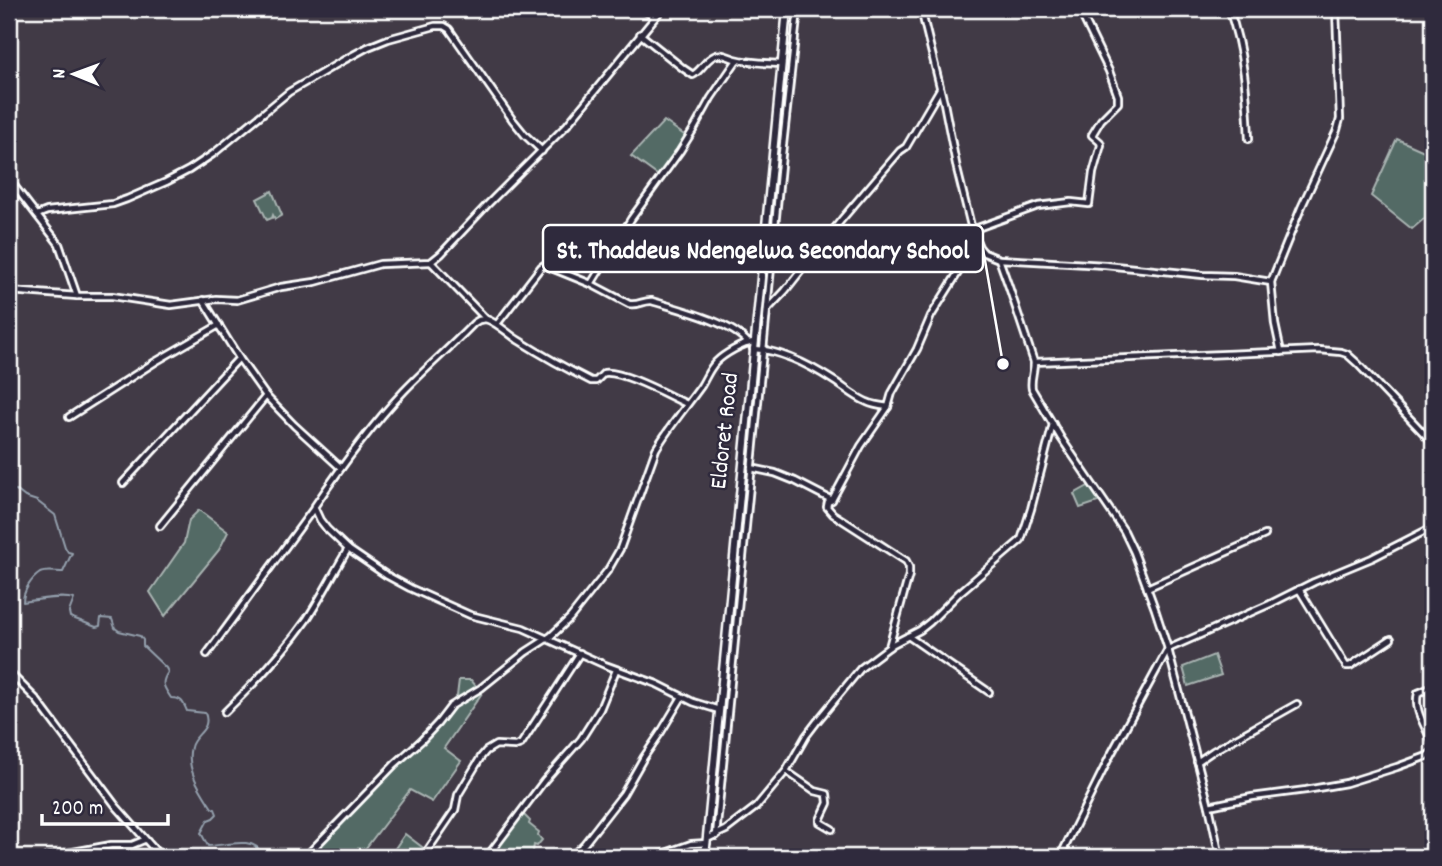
<svg xmlns="http://www.w3.org/2000/svg" width="1442" height="866" viewBox="0 0 1442 866" font-family="Dekko,sans-serif">
  <style>
    .green { fill: #536a65; stroke: #a9b4b2; stroke-width: 2 }
    .lines { fill: none; stroke-linecap: round; stroke-linejoin: round }
    .stream { stroke: #94a0ad; stroke-width: 2 }
    .minor-casing { stroke: #fff; stroke-width: 10 }
    .highway-casing { stroke: #fff; stroke-width: 11 }
    .minor { stroke: #2f2a3d; stroke-width: 4.5 }
    .highway { stroke: #2f2a3d; stroke-width: 6 }
    .labels { text-anchor: middle; dominant-baseline: central; stroke-width: 5; stroke-linejoin: round; paint-order: stroke }
    .street-label { font-size: 24px; fill: #fff; stroke: #2f2a3d }
    .leader { fill: none; stroke: #fff; stroke-width: 2.5 }
    .callout-dot { fill: #fff; stroke: #2f2a3d; stroke-width: 2.5 }
    .callout { fill: #2f2a3d; stroke: #fff; stroke-width: 2.5 }
    .callout-label { font-size: 26px; text-anchor: middle; font-weight: bold; fill: #fff }
  </style>
  <rect width="100%" height="100%" fill="#413a46"/>
  <filter id="ink" filterUnits="userSpaceOnUse"><feTurbulence type="fractalNoise" baseFrequency=".0143" numOctaves="2"/><feDisplacementMap in="SourceGraphic" scale="14" xChannelSelector="R" yChannelSelector="G"/><feConvolveMatrix kernelMatrix="1 2 1 2 8 2 1 2 1" color-interpolation-filters="sRGB"/></filter>
  <g filter="url(#ink)">
    <g class="green">
      <polygon points="664,121 690,139 664,180 631,156"/>
      <polygon points="1397,139 1433,155 1433,211 1412,229 1371,196"/>
      <polygon points="272,191 282,215 275,219 273,215 272,218 267,220 257,199"/>
      <polygon points="1090,485 1101,501 1080,508 1074,494"/>
      <polygon points="199,510 228,532 219,550 165,616 150,592 184,543 189,520"/>
      <polygon points="1214,655 1221,675 1188,686 1183,667"/>
      <polygon points="459,680 471,680 482,693 444,748 461,761 432,802 410,790 359,857 309,857 369,787 432,724 457,696"/>
      <polygon points="523,814 530,821 529,824 539,832 538,835 542,840 537,846 534,845 532,857 489,857 517,820"/>
      <polygon points="405,834 426,850 421,857 389,857"/>
    </g>
    <g class="lines">
      <path class="stream" d="M 9,490 L 16,490 L 25,497 L 37,501 L 55,515 L 65,547 L 68,552 L 72,553 L 63,572 C 56,572 46,570 40,573 C 31,579 23,591 23,602 C 37,600 61,595 74,599 L 69,612 L 70,617 L 96,627 L 100,626 L 101,618 L 112,619 L 115,628 L 119,631 L 140,636 L 143,640 L 143,646 L 166,668 L 168,672 C 160,684 164,687 171,698 C 182,698 183,702 187,711 L 205,713 C 212,730 194,734 191,747 C 185,769 201,791 212,808 L 215,809 L 217,814 L 213,818 L 208,820 L 201,833 L 208,846 C 223,846 256,835 261,854 L 259,857"/>
      <g class="minor-casing">
        <g id="minor">
          <polyline points="642,9 655,17"/>
          <polyline points="921,9 944,103 957,169 972,230 979,247 984,253 999,259 1009,287 1034,362"/>
          <path d="M 1229,9 C 1244,51 1247,95 1249,139"/>
          <path d="M 640,34 L 684,69 L 693,75 C 702,70 705,60 714,56 C 721,52 728,57 735,59 C 750,63 766,63 781,64"/>
          <polyline points="9,179 59,244 77,296"/>
          <polyline points="37,215 47,211 113,204 127,199 166,182 189,170 213,154 289,92 344,60 368,47 388,39 435,26 444,26 449,29 512,119 525,135 542,151"/>
          <polyline points="972,230 1038,206 1071,202 1089,204 1093,173 1101,145 1100,142 1092,135 1101,120 1118,103 1118,96 1109,71 1079,9"/>
          <polyline points="999,259 1105,265 1203,275 1234,276 1271,282"/>
          <path d="M 431,262 L 486,319 C 498,323 507,333 518,340 C 542,355 567,369 591,381 L 596,381 L 604,373 C 622,370 669,396 687,404"/>
          <path d="M 591,284 L 629,304 C 638,306 644,300 652,301 C 678,309 732,322 748,343"/>
          <polyline points="9,291 77,296 112,296 171,305 216,299 237,300 281,287 315,282 380,264 431,262 441,254 487,205 567,125 662,9"/>
          <polyline points="203,300 239,358 266,396 294,425 341,468"/>
          <polyline points="768,309 785,291 842,219 900,151 906,147 940,89"/>
          <path d="M 486,319 L 479,320 L 474,323 C 451,347 426,368 404,391 C 370,427 341,467 314,507 L 320,520 L 327,529 L 348,549 L 386,575 L 410,588 L 470,615 L 523,628 L 605,665 L 657,684 L 693,702 L 719,710"/>
          <polyline points="497,324 541,267 544,265 591,284 631,219 680,151 695,127 711,98 737,60"/>
          <path d="M 753,349 C 781,350 811,366 834,381 C 845,388 855,397 867,402 C 873,405 881,406 888,407 L 892,393 L 917,349 L 931,316 L 976,244"/>
          <polyline points="1281,352 1275,324 1271,282 1301,208 1337,130 1340,119 1336,9"/>
          <polyline points="888,407 861,446 832,500 828,502 827,507 833,514 906,561 909,567 909,575 889,647"/>
          <polyline points="69,417 155,362 219,325"/>
          <polyline points="751,468 775,473 795,481 832,500"/>
          <polyline points="123,483 239,358"/>
          <polyline points="160,526 266,396"/>
          <polyline points="1147,588 1265,535"/>
          <polyline points="1299,589 1346,666 1350,666 1391,639"/>
          <polyline points="908,636 989,692"/>
          <polyline points="207,654 314,508"/>
          <polyline points="9,672 36,699 116,806 161,857"/>
          <path d="M 1433,687 L 1418,693 C 1413,712 1427,727 1433,745"/>
          <path d="M 225,712 C 255,683 283,653 307,619 C 322,596 334,572 348,549"/>
          <polyline points="1197,762 1213,751 1297,704"/>
          <polyline points="786,771 815,791 827,794 828,803 820,820 820,822 832,829"/>
          <polyline points="1209,806 1252,797 1306,790 1346,783 1397,767 1427,756 1433,751"/>
          <polyline points="716,836 782,154 798,9"/>
          <polyline points="707,839 726,830 756,807 786,771 806,736 819,719 861,668 893,644 920,630 930,622 959,593 1021,540 1031,509 1053,424"/>
          <path d="M 308,854 L 395,764 L 422,740 L 438,723 L 451,706 L 481,688 L 526,652 L 551,636 L 570,618 L 608,570 L 620,549 L 656,449 C 669,427 686,407 701,386 C 706,378 709,369 716,362 C 724,354 743,343 754,342"/>
          <polyline points="46,857 111,845 132,845 144,840"/>
          <polyline points="423,857 455,810 458,795 481,757 486,751 496,745 515,746 521,744 580,653"/>
          <polyline points="487,857 544,781 581,739 600,709 616,670"/>
          <polyline points="571,857 584,844 623,794 644,757 661,732 682,697"/>
          <polyline points="654,857 691,844 707,843"/>
          <polyline points="1060,857 1109,758 1168,649 1270,604 1314,582 1372,558 1433,527"/>
          <path d="M 1220,857 L 1209,806 L 1168,649 L 1155,609 L 1134,552 L 1124,531 L 1061,438 L 1032,389 C 1030,380 1034,372 1034,362 L 1319,350 L 1341,352 L 1347,354 L 1357,363 L 1433,443"/>
        </g>
      </g>
      <g class="highway-casing">
        <polyline id="highway" points="705,857 787,9"/>
      </g>
      <use href="#minor" class="minor"/>
      <use href="#highway" class="highway"/>
    </g>
  </g>
  <g class="labels">
    <g class="street-label">
      <text transform="translate(726 431) rotate(-84)">Eldoret Road</text>
    </g>
  </g>
  <path class="leader" d="M1003 364L983 249"/>
  <circle class="callout-dot" cx="1003" cy="364" r="7"/>
  <rect class="callout" x="543" y="225" width="440" height="47" rx="7"/>
  <g class="callout-label">
    <text x="763" y="258">St. Thaddeus Ndengelwa Secondary School</text>
  </g>
  <rect width="1442" height="866" fill="none" stroke="#2f2a3d" stroke-width="35"/>
  <rect x="18" y="18" width="1407" height="831" fill="none" stroke="#fff" stroke-width="2.5" filter="url(#ink)"/>
  <g transform="translate(74 74) rotate(271)" stroke="#2f2a3d" stroke-width="5" paint-order="stroke">
  <path d="M0-5L12 26L0 18L-12 26Z" fill="#ffffff"/>
  <text y="-10" font-size="19" font-weight="bold" text-anchor="middle" fill="#ffffff">N</text>
  </g>
  <path d="M42 814v10h126v-10" fill="none" stroke="#ffffff" stroke-width="3.5"/>
  <text x="52" y="814" font-size="21" fill="#ffffff" stroke="#2f2a3d" stroke-width="5" paint-order="stroke">200 m</text>
</svg>
